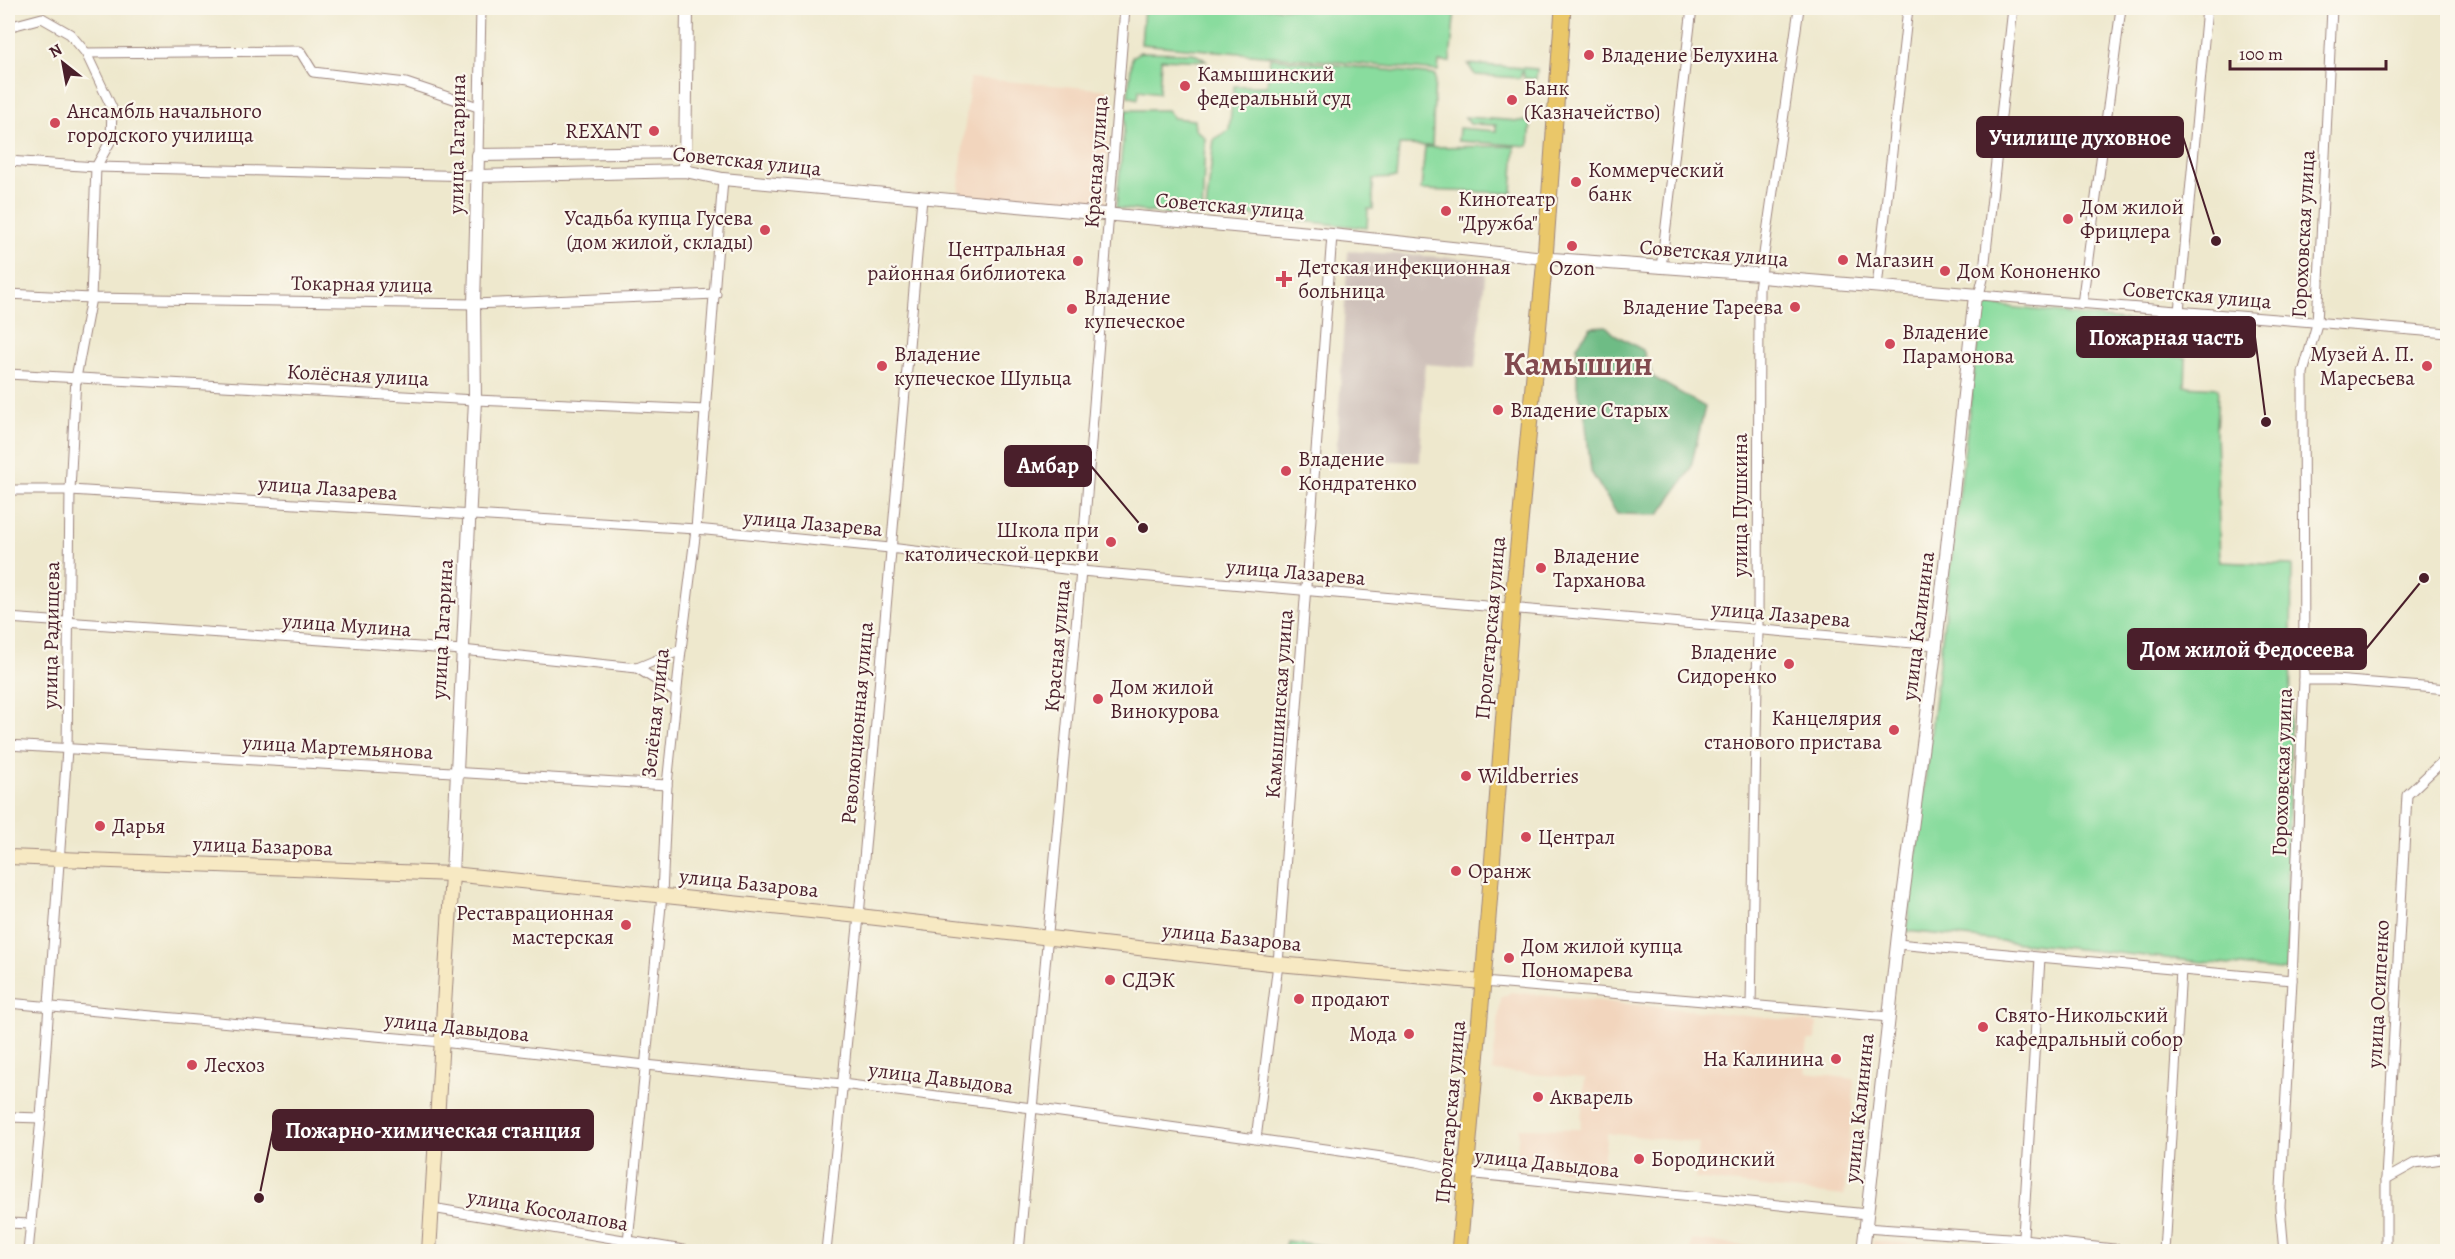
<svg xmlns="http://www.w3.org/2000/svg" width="2455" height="1259" viewBox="0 0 2455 1259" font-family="Alegreya,serif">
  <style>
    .built { fill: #f2d5bd }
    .industrial { fill: #cfc1ba }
    .green { fill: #89dc9e; stroke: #6a7e64; stroke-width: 1.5 }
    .forest { fill: #6ebc85; stroke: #5c6e58; stroke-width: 1.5 }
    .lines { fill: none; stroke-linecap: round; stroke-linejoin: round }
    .minor-casing { stroke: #9c847c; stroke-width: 11 }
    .tertiary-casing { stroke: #9c847c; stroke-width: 14 }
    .secondary-casing { stroke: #9c847c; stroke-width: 16 }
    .primary-casing { stroke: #9c847c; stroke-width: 17 }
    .minor { stroke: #fff; stroke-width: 9 }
    .tertiary { stroke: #fff; stroke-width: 12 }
    .secondary { stroke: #f7e9c3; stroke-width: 14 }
    .primary { stroke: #eac769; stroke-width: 15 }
    .poi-dot { fill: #d1495b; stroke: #fbf7ec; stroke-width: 2 }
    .labels { text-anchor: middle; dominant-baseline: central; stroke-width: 4.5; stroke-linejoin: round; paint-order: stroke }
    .poi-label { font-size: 21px; fill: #4a1f2b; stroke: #fbf7ec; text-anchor: start }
    .street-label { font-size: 21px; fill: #4a1f2b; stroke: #fbf7ec }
    .town-label { font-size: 33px; font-weight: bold; fill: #824a4f; stroke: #fbf7ec }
    .leader { fill: none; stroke: #4a1f2b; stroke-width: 2 }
    .callout-dot { fill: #4a1f2b; stroke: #fbf7ec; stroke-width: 2 }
    .callout { fill: #4a1f2b; stroke: #4a1f2b; stroke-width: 2 }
    .callout-label { font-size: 22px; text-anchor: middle; font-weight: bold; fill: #fff }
  </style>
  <rect width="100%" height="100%" fill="#fbf7ec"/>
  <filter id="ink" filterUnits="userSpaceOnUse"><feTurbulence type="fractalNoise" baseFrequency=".0167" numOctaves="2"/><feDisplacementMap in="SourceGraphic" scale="12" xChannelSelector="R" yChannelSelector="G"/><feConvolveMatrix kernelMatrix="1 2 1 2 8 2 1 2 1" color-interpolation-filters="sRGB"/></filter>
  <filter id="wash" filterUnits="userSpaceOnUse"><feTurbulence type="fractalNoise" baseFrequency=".008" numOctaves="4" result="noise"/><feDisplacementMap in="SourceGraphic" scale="24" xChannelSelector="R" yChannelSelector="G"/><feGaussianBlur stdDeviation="1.35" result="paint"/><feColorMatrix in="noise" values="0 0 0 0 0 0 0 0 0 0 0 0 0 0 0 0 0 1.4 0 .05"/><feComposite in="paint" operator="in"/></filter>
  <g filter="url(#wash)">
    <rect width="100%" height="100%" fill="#eee8cd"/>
    <g class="built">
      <polygon points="970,78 1111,90 1106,208 958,196"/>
      <polygon points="1511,992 1817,1023 1816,1040 1808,1040 1805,1068 1807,1073 1855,1079 1844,1196 1695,1179 1699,1143 1607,1133 1601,1175 1516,1166 1519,1128 1580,1129 1585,1078 1492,1071 1501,998"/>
      <polygon points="1692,1240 1789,1251 1690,1251"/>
      <polygon points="1873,1241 2005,1250 2005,1251 1872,1251"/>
    </g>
    <polygon class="industrial" points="1348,251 1487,260 1475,368 1425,364 1420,462 1336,459"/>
    <g class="green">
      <polygon points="1144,8 1455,8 1450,62 1439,62 1438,71 1141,44"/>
      <polygon points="1140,52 1193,53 1207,61 1161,59 1159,93 1139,90 1138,99 1128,96 1132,57"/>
      <polygon points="1270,58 1435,75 1432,146 1399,145 1396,178 1373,179 1373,209 1368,209 1367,228 1206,211 1214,139 1229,130 1234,86 1267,86"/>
      <polygon points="1468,64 1537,69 1536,79 1524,78 1523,70 1520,78 1475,75"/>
      <polygon points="1126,110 1167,110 1174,118 1194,120 1195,129 1205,138 1202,218 1116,208"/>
      <polygon points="1465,117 1531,122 1529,146 1458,141 1459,128 1496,131 1496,125 1470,124"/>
      <polygon points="1515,146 1512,193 1421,190 1425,147"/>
      <polygon points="1982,304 2175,326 2172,356 2186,358 2185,386 2218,388 2216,432 2220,562 2292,565 2287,971 1907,931"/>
      <polygon points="1286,1241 1326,1246 1326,1251 1284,1251"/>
    </g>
    <polygon class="forest" points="1606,326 1614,334 1643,350 1653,377 1705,407 1690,471 1659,515 1617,514 1591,472 1585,416 1577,387 1577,346 1591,327"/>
  </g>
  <g filter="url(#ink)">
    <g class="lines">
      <g class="minor-casing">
        <g id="minor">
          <polyline points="2013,8 1983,279 1979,295 2448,333"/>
          <polyline points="2447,8 2448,24"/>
          <polyline points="8,27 42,18 70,34 86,53 112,108 111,140 96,167 91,298 76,378 70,490 67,749 41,1118 28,1252"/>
          <polyline points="86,53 300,51 313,72 406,83 478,107"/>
          <polyline points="478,155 481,8"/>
          <polyline points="8,161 96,167 478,176"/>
          <polyline points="1661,268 1692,8"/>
          <polyline points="1877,287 1908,8"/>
          <polyline points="8,294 91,298 474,304 716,294"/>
          <polyline points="2082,304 2121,8"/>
          <polyline points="2179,312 2207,8"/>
          <polyline points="8,374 475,400 706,410"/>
          <polyline points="8,490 70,490 696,529 890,548 1081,571 1936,645"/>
          <polyline points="8,618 462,650 637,668 681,650"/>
          <polyline points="637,668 677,693"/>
          <polyline points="2304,680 2335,680 2448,689"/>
          <polyline points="8,745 667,785"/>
          <polyline points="1897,944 2292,980"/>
          <polyline points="1483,982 1889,1017"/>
          <polyline points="8,1003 442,1042 645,1065 842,1084 1032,1108 1256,1139 1417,1162 1466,1173 1867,1214"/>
          <polyline points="1751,1005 1758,630 1759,289 1799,8"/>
          <polyline points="8,1117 41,1118"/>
          <polyline points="1256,1139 1278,964 1332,235"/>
          <polyline points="2386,1179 2415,1163 2448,1158"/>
          <polyline points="432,1208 695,1252"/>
          <polyline points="8,1223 30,1224"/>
          <polyline points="1865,1228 2023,1239 2141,1252"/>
          <polyline points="627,1252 662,895 667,785 681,650 696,529 723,179"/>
          <polyline points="826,1252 859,916 922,198"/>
          <polyline points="1019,1252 1081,571 1125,8"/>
          <polyline points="2022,1252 2040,958"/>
          <polyline points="2164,1252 2181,970"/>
          <polyline points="2284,1252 2280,1207 2292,980 2304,680 2303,373 2317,324 2332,8"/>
          <polyline points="2386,1252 2386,1179 2407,795 2448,756"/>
        </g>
      </g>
      <g class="tertiary-casing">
        <g id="tertiary">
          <polyline points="685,171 687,8"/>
          <polyline points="478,176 685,171 723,179 1332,235 1553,259 1759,274 1761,277 1979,295"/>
          <polyline points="452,874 475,400 474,304 478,155 686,152"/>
          <polyline points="1863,1252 1898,935 1936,645 1975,296 1979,295"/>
        </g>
      </g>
      <g class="secondary-casing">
        <g id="secondary">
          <polyline points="8,857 452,874 859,916 1278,964 1483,982"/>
          <polyline points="429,1252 452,874"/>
        </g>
      </g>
      <g class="primary-casing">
        <polyline id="primary" points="1459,1252 1483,982 1512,609 1545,258 1563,8"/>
      </g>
      <use href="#minor" class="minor"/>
      <use href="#tertiary" class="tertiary"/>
      <use href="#secondary" class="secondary"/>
      <use href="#primary" class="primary"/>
    </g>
  </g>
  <g class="poi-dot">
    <circle cx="1589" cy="55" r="6"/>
    <circle cx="1185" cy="86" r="6"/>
    <circle cx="1512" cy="100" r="6"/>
    <circle cx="55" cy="123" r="6"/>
    <circle cx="654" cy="131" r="6"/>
    <circle cx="1576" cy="182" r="6"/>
    <circle cx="1446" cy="211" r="6"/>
    <circle cx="2068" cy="219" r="6"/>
    <circle cx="765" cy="230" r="6"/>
    <circle cx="1572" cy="246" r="6"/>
    <circle cx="1843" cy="260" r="6"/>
    <circle cx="1078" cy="261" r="6"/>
    <circle cx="1945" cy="271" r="6"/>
    <path d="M1281 270h6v6h6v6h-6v6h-6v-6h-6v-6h6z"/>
    <circle cx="1795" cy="307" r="6"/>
    <circle cx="1072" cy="309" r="6"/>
    <circle cx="1890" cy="344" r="6"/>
    <circle cx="882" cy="366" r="6"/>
    <circle cx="2427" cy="366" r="6"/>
    <circle cx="1498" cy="410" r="6"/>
    <circle cx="1286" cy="471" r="6"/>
    <circle cx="1111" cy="542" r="6"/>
    <circle cx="1541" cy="568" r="6"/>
    <circle cx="1789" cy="664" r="6"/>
    <circle cx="1098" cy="699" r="6"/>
    <circle cx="1894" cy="730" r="6"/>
    <circle cx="1466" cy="776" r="6"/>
    <circle cx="100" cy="826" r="6"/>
    <circle cx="1526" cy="837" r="6"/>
    <circle cx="1456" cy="871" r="6"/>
    <circle cx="626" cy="925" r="6"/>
    <circle cx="1509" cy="958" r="6"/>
    <circle cx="1110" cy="980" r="6"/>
    <circle cx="1299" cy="999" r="6"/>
    <circle cx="1983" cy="1027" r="6"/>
    <circle cx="1409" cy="1034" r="6"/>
    <circle cx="1836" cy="1059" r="6"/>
    <circle cx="192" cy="1065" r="6"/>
    <circle cx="1538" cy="1097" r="6"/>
    <circle cx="1639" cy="1159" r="6"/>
  </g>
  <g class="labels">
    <g class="poi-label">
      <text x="1601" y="55">Владение Белухина</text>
      <text x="1197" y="74">Камышинский<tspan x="1197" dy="24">федеральный суд</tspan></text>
      <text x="1524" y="88">Банк<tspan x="1524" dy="24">(Казначейство)</tspan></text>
      <text x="67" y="111">Ансамбль начального<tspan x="67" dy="24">городского училища</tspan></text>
      <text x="642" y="131" text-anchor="end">REXANT</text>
      <text x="1588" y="170">Коммерческий<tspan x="1588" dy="24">банк</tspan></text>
      <text x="1458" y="199">Кинотеатр<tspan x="1458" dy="24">"Дружба"</tspan></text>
      <text x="2080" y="207">Дом жилой<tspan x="2080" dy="24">Фрицлера</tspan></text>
      <text x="753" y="218" text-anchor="end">Усадьба купца Гусева<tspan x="753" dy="24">(дом жилой, склады)</tspan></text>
      <text x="1066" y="249" text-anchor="end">Центральная<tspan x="1066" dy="24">районная библиотека</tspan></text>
      <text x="1855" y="260">Магазин</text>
      <text x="1298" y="267">Детская инфекционная<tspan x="1298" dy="24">больница</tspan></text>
      <text x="1572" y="268" text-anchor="middle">Ozon</text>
      <text x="1957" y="271">Дом Кононенко</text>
      <text x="1084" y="297">Владение<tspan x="1084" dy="24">купеческое</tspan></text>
      <text x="1783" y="307" text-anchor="end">Владение Тареева</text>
      <text x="1902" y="332">Владение<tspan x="1902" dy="24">Парамонова</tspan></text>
      <text x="894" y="354">Владение<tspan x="894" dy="24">купеческое Шульца</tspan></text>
      <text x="2415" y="354" text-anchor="end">Музей А. П.<tspan x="2415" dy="24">Маресьева</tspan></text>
      <text x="1510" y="410">Владение Старых</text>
      <text x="1298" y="459">Владение<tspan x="1298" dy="24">Кондратенко</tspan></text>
      <text x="1099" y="530" text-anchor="end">Школа при<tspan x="1099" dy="24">католической церкви</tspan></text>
      <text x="1553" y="556">Владение<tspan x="1553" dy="24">Тарханова</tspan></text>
      <text x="1777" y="652" text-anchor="end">Владение<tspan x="1777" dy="24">Сидоренко</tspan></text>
      <text x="1110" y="687">Дом жилой<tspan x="1110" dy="24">Винокурова</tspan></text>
      <text x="1882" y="718" text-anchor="end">Канцелярия<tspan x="1882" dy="24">станового пристава</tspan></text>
      <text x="1478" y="776">Wildberries</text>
      <text x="112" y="826">Дарья</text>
      <text x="1538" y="837">Централ</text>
      <text x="1468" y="871">Оранж</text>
      <text x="614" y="913" text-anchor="end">Реставрационная<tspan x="614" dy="24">мастерская</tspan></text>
      <text x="1521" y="946">Дом жилой купца<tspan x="1521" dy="24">Пономарева</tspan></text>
      <text x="1122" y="980">СДЭК</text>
      <text x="1311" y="999">продают</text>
      <text x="1995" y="1015">Свято-Никольский<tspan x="1995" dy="24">кафедральный собор</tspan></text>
      <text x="1397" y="1034" text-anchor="end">Мода</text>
      <text x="1824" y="1059" text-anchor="end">На Калинина</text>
      <text x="204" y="1065">Лесхоз</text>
      <text x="1550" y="1097">Акварель</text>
      <text x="1651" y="1159">Бородинский</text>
    </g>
    <g class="street-label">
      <text transform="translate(457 144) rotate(-89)">улица Гагарина</text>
      <text transform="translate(747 161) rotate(6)">Советская улица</text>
      <text transform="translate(1096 162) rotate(-86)">Красная улица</text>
      <text transform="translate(1230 206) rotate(5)">Советская улица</text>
      <text transform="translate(2303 234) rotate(-87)">Гороховская улица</text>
      <text transform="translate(1714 253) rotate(5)">Советская улица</text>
      <text transform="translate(362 284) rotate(1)">Токарная улица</text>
      <text transform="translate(2197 295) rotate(5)">Советская улица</text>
      <text transform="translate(358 375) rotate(3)">Колёсная улица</text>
      <text transform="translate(328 488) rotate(4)">улица Лазарева</text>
      <text transform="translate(1740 505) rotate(-90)">улица Пушкина</text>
      <text transform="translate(813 523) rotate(5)">улица Лазарева</text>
      <text transform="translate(1296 572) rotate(5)">улица Лазарева</text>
      <text transform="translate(1781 614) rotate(5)">улица Лазарева</text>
      <text transform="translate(347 625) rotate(4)">улица Мулина</text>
      <text transform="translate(1918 626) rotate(-83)">улица Калинина</text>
      <text transform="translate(1490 628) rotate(-85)">Пролетарская улица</text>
      <text transform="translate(442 629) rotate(-87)">улица Гагарина</text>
      <text transform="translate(51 635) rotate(-89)">улица Радищева</text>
      <text transform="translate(1057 646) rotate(-85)">Красная улица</text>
      <text transform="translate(1279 704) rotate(-86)">Камышинская улица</text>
      <text transform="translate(655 713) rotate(-84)">Зелёная улица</text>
      <text transform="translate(857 723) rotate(-85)">Революционная улица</text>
      <text transform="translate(338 747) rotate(3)">улица Мартемьянова</text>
      <text transform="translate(2282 772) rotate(-88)">Гороховская улица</text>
      <text transform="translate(263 846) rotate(2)">улица Базарова</text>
      <text transform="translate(749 883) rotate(6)">улица Базарова</text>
      <text transform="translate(1232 937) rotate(6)">улица Базарова</text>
      <text transform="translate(2378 994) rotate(-87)">улица Осипенко</text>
      <text transform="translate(457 1027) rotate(6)">улица Давыдова</text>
      <text transform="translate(941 1078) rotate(7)">улица Давыдова</text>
      <text transform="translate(1859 1108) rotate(-84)">улица Калинина</text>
      <text transform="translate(1450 1112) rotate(-85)">Пролетарская улица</text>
      <text transform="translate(1547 1163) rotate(6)">улица Давыдова</text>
      <text transform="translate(548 1210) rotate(10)">улица Косолапова</text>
    </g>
    <g class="town-label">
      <text x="1578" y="363">Камышин</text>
    </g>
  </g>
  <path class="leader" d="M2216 241L2183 137M2266 422L2255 337M1143 528L1091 466M2424 578L2366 649M259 1198L273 1130"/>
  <g class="callout-dot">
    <circle cx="2216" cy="241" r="6"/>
    <circle cx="2266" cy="422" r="6"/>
    <circle cx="1143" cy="528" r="6"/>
    <circle cx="2424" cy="578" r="6"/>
    <circle cx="259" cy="1198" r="6"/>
  </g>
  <g class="callout">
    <rect x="1977" y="117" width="206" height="40" rx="6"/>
    <rect x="2077" y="317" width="178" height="40" rx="6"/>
    <rect x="1005" y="446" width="86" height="40" rx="6"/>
    <rect x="2128" y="629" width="238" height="40" rx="6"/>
    <rect x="273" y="1110" width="320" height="40" rx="6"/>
  </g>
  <g class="callout-label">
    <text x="2080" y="145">Училище духовное</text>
    <text x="2166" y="345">Пожарная часть</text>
    <text x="1048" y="473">Амбар</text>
    <text x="2247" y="657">Дом жилой Федосеева</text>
    <text x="433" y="1138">Пожарно-химическая станция</text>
  </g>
  <rect width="2455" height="1259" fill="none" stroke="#fbf7ec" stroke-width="30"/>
  <g transform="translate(63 63) rotate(329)" stroke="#fbf7ec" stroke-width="4.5" paint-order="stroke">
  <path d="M0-4.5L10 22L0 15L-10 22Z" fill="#4a1f2b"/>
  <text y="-9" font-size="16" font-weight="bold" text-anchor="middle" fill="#4a1f2b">N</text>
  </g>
  <path d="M2230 60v9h156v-9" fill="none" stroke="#4a1f2b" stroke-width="3"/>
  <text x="2239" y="60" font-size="18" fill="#4a1f2b" stroke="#fbf7ec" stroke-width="4.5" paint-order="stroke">100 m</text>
</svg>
